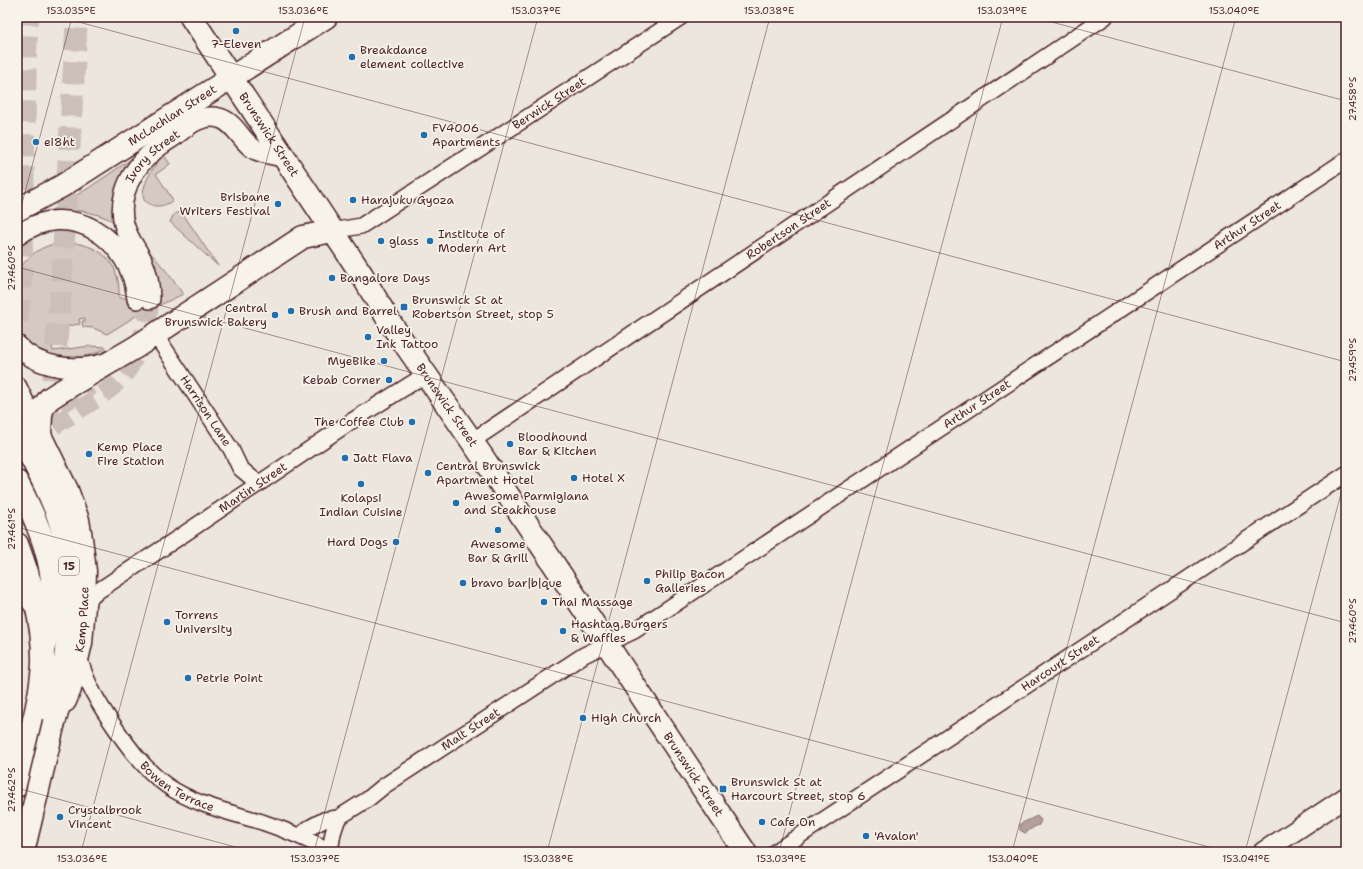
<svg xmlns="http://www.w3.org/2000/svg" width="1363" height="869" viewBox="0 0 1363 869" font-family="'Shantell Sans',sans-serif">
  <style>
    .green { fill: #d5c9c2; stroke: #907476 }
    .water { fill: #b39f9d; stroke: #896c6f }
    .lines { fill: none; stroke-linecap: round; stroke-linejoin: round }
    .tertiary-tunnel { stroke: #ccbeb9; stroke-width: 19; stroke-dasharray: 19 10; stroke-linecap: butt }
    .motorway-tunnel { stroke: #ccbeb9; stroke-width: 22; stroke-dasharray: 22 11; stroke-linecap: butt }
    .minor-casing { stroke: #4a1f2b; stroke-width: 18 }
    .tertiary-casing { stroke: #4a1f2b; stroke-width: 22 }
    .secondary-casing { stroke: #4a1f2b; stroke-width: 25 }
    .trunk-casing { stroke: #4a1f2b; stroke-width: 25 }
    .minor { stroke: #f7f3e8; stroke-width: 15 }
    .tertiary { stroke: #f7f3e8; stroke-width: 19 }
    .secondary { stroke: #f7f3e8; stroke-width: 22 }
    .trunk { stroke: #f7f3e8; stroke-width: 22 }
    .trunk-bridge-casing { stroke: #4a1f2b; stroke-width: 25; stroke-linecap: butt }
    .trunk-bridge { stroke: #f7f3e8; stroke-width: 22 }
    .ticks { fill: none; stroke: #4a1f2b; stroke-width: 1; stroke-opacity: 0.45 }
    .poi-dot { fill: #1f6fb2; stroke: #f7f3e8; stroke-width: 1.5 }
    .labels { text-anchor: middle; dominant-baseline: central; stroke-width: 3.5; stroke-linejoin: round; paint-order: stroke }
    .shield { fill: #f7f3e8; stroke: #7e5f64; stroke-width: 1 }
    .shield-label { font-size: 11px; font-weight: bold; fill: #4a1f2b }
    .poi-label { font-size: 12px; fill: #4a1f2b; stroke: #f7f3e8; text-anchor: start }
    .street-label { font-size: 12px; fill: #4a1f2b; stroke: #f7f3e8 }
    .neatline { fill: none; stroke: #4a1f2b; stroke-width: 1.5 }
    .ticks-label { font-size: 10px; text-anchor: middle; fill: #4a1f2b }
  </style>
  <rect width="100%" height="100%" fill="#ece6dd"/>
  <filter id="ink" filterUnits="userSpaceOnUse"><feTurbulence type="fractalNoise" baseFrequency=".025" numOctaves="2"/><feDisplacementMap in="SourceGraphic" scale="8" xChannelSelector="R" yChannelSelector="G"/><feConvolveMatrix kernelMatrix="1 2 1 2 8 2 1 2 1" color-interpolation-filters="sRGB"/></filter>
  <g filter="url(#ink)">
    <g class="green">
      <path d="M 163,154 L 170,164 L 156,174 L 173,200 C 165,207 153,209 144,200 C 139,187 155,165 163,154 Z"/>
      <path d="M 133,158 L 134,158 C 115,180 113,194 115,222 C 93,211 74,208 50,211 L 87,189 Z"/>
      <polygon points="181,211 218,266 170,222 174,214"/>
      <path d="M 65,242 C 100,244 121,261 119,298 L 158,299 L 147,252 L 149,251 L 168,273 L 183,294 L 158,306 L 152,306 L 107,334 L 93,328 L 83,327 L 82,321 L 85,321 L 85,318 L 79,319 L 80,324 L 49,329 L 53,351 L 90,346 L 106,347 L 105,349 C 81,361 50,362 29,343 C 25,340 19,334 17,329 C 15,321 17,310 17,302 C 17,293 15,283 17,274 C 18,271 21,267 23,264 C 34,250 48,244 65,242 Z"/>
    </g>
    <path class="water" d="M 1037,816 L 1041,820 L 1039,825 C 1033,826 1030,831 1025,833 L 1020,830 L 1020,824 Z"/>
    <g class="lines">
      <g class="tertiary-tunnel">
        <polyline points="35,420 91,386"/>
        <path d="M 29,440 C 44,432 59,422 74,413 C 90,402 108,393 121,378 C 138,360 148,324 150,299"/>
      </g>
      <g class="motorway-tunnel">
        <polyline points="17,321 21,293 26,52 28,17"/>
        <polyline points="47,412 53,385 62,274 77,17"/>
        <polyline points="17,559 38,456"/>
      </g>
      <g class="minor-casing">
        <g id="minor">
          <path id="s1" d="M 332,231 L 361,226 L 681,17"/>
          <path id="s2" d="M 155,334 L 231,449 L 240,468 L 259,484"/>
          <path id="s3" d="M 472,441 L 1105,17"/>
          <polyline points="17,583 31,605"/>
          <path id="s4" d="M 84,606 L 88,600 L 98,591 L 116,579 L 178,538 L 347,424 L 425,375"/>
          <path id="s5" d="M 79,656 C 86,683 98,703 114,726 C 128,747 145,770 166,785 C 195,805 229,812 262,822 C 286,830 309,840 332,852"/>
          <path id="s6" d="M 300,836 L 309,828 L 324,820 L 338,818 L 368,799 L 384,786 L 584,655 L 634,631 L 1346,160"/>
          <polyline points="330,851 333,833 338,818"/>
          <path id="s7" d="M 775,852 L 1346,474"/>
        </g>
      </g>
      <g class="tertiary-casing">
        <g id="tertiary">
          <path d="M 17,236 C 69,196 132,239 137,299"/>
          <path id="s8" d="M 150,299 C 150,286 148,273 142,260 C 138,252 133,245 129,237 C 114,208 126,176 149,155 C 156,148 165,142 173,137 C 186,127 201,113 219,118 C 235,122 241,141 254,149 C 262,154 275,155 284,157"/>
          <path d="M 17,345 C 38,369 76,372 105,363"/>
          <polyline points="17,387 40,435"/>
          <polyline points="1263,852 1346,797"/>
        </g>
      </g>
      <g class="secondary-casing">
        <g id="secondary">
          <path id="s9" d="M 191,17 L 362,275 L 389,321 L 482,456 L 745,852"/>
          <path id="s10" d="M 17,210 L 62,186 L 326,17"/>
          <path d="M 17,482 C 38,522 58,568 52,614 C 50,626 46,638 43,650"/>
          <path id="s11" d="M 65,701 L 70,689 L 81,643 L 84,606 L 85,571 L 81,538 L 78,520 L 67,490 L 40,435 L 41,415 L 43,407 L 49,399 L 58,393 L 136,347 L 303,237 L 332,231"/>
        </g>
      </g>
      <g class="trunk-casing">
        <g id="trunk">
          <path d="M 17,430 C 29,454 42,477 52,501 C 75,552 72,606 65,659 C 62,677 61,706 54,722"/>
          <path d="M 17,544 C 31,582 44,623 43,663 C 41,703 26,747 17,786"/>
        </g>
      </g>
      <use href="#minor" class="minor"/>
      <use href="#tertiary" class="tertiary"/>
      <use href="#secondary" class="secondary"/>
      <use href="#trunk" class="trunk"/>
      <g class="trunk-bridge-casing">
        <polyline id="trunk-bridge" points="23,852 54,722"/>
      </g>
      <use href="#trunk-bridge" class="trunk-bridge"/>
    </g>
  </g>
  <path class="ticks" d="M 60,17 L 1346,362M 1033,17 L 1346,101M 17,222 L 72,17M 17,267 L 1346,623M 17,527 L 1228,852M 17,788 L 254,852M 81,852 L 305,17M 314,852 L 538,17M 547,852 L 770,17M 779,852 L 1003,17M 1012,852 L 1236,17M 1245,852 L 1346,475"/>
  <g class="poi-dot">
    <circle cx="236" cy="31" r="4"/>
    <circle cx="352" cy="57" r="4"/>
    <circle cx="424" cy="135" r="4"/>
    <circle cx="36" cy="142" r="4"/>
    <circle cx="353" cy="200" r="4"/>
    <circle cx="278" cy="204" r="4"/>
    <circle cx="381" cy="241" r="4"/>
    <circle cx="430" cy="241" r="4"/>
    <circle cx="332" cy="278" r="4"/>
    <rect x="400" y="303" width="8" height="8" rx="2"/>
    <circle cx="291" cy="311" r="4"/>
    <circle cx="275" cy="315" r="4"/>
    <circle cx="368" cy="337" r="4"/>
    <circle cx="384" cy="361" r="4"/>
    <circle cx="389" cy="380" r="4"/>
    <circle cx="412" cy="422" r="4"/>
    <circle cx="510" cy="444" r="4"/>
    <circle cx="89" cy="454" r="4"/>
    <circle cx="345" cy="458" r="4"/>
    <circle cx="428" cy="473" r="4"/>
    <circle cx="574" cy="478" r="4"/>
    <circle cx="361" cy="484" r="4"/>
    <circle cx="456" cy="503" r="4"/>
    <circle cx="498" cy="530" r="4"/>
    <circle cx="396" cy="542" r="4"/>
    <circle cx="647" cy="581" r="4"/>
    <circle cx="463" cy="583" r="4"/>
    <circle cx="544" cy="602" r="4"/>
    <circle cx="167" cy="622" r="4"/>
    <circle cx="563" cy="631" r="4"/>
    <circle cx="188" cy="678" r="4"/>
    <circle cx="583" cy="718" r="4"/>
    <rect x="719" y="785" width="8" height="8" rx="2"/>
    <circle cx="60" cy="817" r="4"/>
    <circle cx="762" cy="822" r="4"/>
    <circle cx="866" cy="836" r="4"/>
  </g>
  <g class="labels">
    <rect class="shield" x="59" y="557" width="20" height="18" rx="3"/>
    <g class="shield-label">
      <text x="69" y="566">15</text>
    </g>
    <g class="poi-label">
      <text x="236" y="44" text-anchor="middle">7-Eleven</text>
      <text x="360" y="50">Breakdance<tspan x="360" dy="14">element collective</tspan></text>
      <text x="432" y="128">FV4006<tspan x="432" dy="14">Apartments</tspan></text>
      <text x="44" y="142">ei8ht</text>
      <text x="270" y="197" text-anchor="end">Brisbane<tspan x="270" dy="14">Writers Festival</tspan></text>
      <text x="361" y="200">Harajuku Gyoza</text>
      <text x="438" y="234">Institute of<tspan x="438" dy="14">Modern Art</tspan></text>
      <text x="389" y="241">glass</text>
      <text x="340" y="278">Bangalore Days</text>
      <text x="412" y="300">Brunswick St at<tspan x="412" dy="14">Robertson Street, stop 5</tspan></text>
      <text x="267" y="308" text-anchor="end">Central<tspan x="267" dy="14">Brunswick Bakery</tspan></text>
      <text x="299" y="311">Brush and Barrel</text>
      <text x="376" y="330">Valley<tspan x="376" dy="14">Ink Tattoo</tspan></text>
      <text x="376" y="361" text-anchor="end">MyeBike</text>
      <text x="381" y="380" text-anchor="end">Kebab Corner</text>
      <text x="404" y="422" text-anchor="end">The Coffee Club</text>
      <text x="518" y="437">Bloodhound<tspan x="518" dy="14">Bar &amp; Kitchen</tspan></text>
      <text x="97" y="447">Kemp Place<tspan x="97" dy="14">Fire Station</tspan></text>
      <text x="353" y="458">Jatt Flava</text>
      <text x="436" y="466">Central Brunswick<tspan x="436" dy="14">Apartment Hotel</tspan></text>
      <text x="582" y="478">Hotel X</text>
      <text x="464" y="496">Awesome Parmigiana<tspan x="464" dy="14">and Steakhouse</tspan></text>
      <text x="361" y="498" text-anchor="middle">Kolapsi<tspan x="361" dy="14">Indian Cuisine</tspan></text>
      <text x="388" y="542" text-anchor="end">Hard Dogs</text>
      <text x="498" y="544" text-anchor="middle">Awesome<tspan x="498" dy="14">Bar &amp; Grill</tspan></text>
      <text x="655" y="574">Philip Bacon<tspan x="655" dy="14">Galleries</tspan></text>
      <text x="471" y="583">bravo bar|b|que</text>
      <text x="552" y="602">Thai Massage</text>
      <text x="175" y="615">Torrens<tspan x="175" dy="14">University</tspan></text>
      <text x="571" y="624">Hashtag Burgers<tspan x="571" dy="14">&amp; Waffles</tspan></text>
      <text x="196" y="678">Petrie Point</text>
      <text x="591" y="718">High Church</text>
      <text x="731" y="782">Brunswick St at<tspan x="731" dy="14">Harcourt Street, stop 6</tspan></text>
      <text x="68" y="810">Crystalbrook<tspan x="68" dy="14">Vincent</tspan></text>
      <text x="770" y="822">Cafe On</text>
      <text x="874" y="836">'Avalon'</text>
    </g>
    <g class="street-label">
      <text stroke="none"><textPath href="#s1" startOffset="254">Berwick Street</textPath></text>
      <text stroke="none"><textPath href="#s10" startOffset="182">McLachlan Street</textPath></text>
      <text stroke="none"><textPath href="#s9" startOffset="141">Brunswick Street</textPath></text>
      <text stroke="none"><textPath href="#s8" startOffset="159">Ivory Street</textPath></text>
      <text stroke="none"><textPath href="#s6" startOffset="1129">Arthur Street</textPath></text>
      <text stroke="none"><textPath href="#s3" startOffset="381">Robertson Street</textPath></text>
      <text stroke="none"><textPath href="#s6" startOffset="805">Arthur Street</textPath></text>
      <text stroke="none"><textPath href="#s9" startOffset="465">Brunswick Street</textPath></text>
      <text stroke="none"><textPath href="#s2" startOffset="92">Harrison Lane</textPath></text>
      <text stroke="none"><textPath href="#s4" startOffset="207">Martin Street</textPath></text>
      <text stroke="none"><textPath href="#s11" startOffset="84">Kemp Place</textPath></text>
      <text stroke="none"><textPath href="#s7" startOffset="342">Harcourt Street</textPath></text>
      <text stroke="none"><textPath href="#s6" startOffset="203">Malt Street</textPath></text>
      <text stroke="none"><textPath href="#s9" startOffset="909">Brunswick Street</textPath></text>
      <text stroke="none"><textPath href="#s5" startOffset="168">Bowen Terrace</textPath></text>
    </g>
  </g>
  <rect width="1363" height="869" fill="none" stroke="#f7f3e8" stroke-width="44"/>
  <rect x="22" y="22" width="1319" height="825" class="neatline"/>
  <g class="ticks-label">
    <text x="71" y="14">153.035°E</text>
    <text x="303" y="14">153.036°E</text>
    <text x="536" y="14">153.037°E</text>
    <text x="769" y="14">153.038°E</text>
    <text x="1002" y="14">153.039°E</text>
    <text x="1234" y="14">153.040°E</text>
    <text transform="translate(1352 99) rotate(-90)" y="4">27.458°S</text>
    <text transform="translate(11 268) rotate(-90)" y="4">27.460°S</text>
    <text transform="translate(1352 360) rotate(-90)" y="4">27.459°S</text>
    <text transform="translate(11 529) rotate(-90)" y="4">27.461°S</text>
    <text transform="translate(1352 621) rotate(-90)" y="4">27.460°S</text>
    <text transform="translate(11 790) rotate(-90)" y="4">27.462°S</text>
    <text x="82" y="862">153.036°E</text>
    <text x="315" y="862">153.037°E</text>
    <text x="548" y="862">153.038°E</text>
    <text x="781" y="862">153.039°E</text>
    <text x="1013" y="862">153.040°E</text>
    <text x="1246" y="862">153.041°E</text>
  </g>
</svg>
